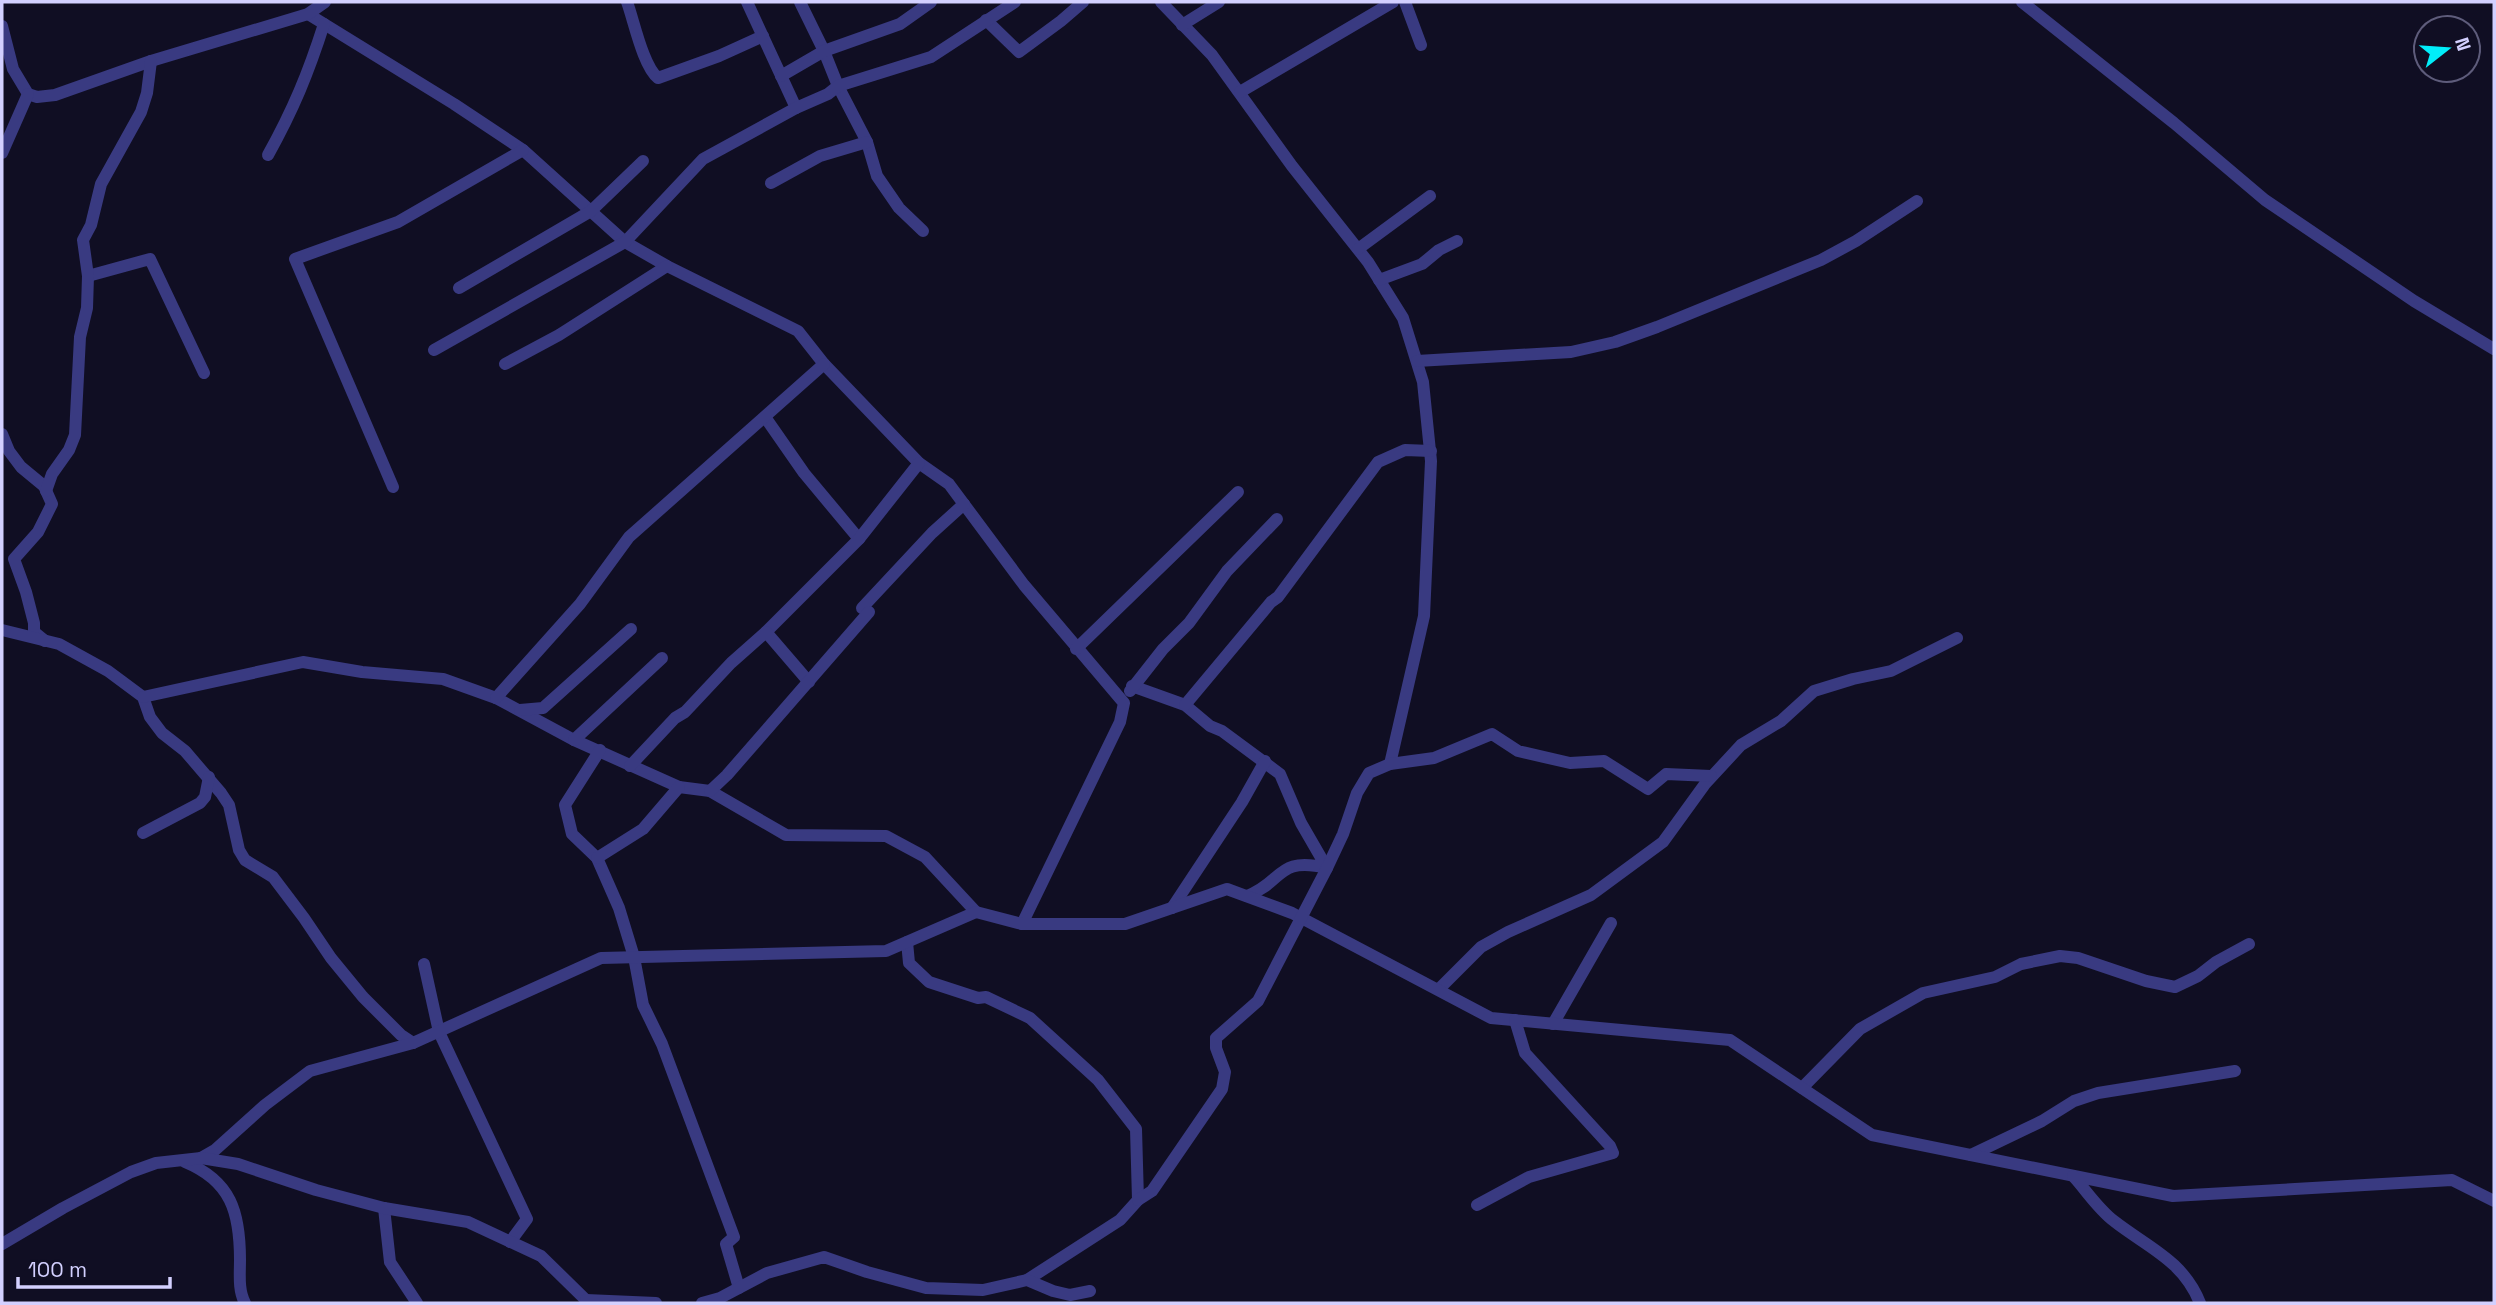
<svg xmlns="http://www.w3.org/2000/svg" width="2496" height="1305" viewBox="0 0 2496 1305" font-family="'Space Grotesk',sans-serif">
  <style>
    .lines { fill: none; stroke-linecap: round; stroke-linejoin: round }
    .street { stroke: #393a81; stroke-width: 12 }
  </style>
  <rect width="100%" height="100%" fill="#100e23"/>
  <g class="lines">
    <g class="street">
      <path d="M 627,2 C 634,21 643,66 658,78 L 719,56 L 763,36"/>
      <polyline points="747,2 796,108"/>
      <polyline points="800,2 824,51 838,86 867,142 877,176 899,208 923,231"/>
      <polyline points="1161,2 1212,55 1292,166 1368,262 1403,318 1423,382 1431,461 1424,616 1390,764"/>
      <polyline points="1405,2 1421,45"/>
      <polyline points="2022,2 2174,123 2265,200 2414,301 2494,349"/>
      <polyline points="308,14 454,104 523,150 625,242 667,266 798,331 824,364 919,463 949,484 1024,585 1124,703 1120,722 1022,924"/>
      <polyline points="986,20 1019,52 1061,21 1083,2"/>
      <polyline points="1182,25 1219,2"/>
      <polyline points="2,26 13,69 28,94 37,97 55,95 151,61 308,14 325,2"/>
      <polyline points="781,76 824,51 900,24 931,2"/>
      <polyline points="1240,92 1393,2"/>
      <polyline points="2,153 28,94"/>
      <path d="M 268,155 C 293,110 308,74 324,24"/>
      <polyline points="771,183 820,156 867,142"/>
      <polyline points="1358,249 1430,196"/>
      <polyline points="88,276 150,259 204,373"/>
      <polyline points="1379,280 1422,264 1439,250 1457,241"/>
      <polyline points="459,288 591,211 643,161"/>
      <polyline points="434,350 625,242 703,159 796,108 828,94 838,86 931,57 1015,2"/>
      <polyline points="1417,361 1571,352 1615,342 1657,327 1821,260 1856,241 1917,201"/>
      <polyline points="505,364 559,335 667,266"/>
      <polyline points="765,417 804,473 859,539"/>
      <polyline points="2,434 9,451 21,467 44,486 52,504 38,532 14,559 26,592 34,623 34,632 45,641"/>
      <polyline points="393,487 295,259 398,222 523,150"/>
      <polyline points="46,491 52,474 69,450 75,435 80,337 87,308 88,276 83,240 91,225 101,184 141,112 147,93 151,61"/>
      <polyline points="862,608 932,533 964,504"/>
      <polyline points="2,630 59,644 108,671 143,697 150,717 162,733 185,751 221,793 229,805 239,850 245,860 273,877 304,918 331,958 363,997 401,1035 413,1043"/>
      <polyline points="766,632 859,539 919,463"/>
      <polyline points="1076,649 1238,492"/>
      <path d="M 1132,686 L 1185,705 L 1210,726 L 1222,731 L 1280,774 L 1301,823 L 1327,868 C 1276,856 1284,882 1247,896"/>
      <polyline points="1130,691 1163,649 1189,623 1227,571 1277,519"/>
      <polyline points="143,697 303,662 362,672 443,679 496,698 574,740 679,787 710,791 786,835 886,836 925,857 976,912"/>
      <polyline points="496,698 580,604 629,537 824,364"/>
      <polyline points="1185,705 1271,602 1278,597 1378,462 1405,450 1431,451"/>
      <polyline points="520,710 543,708 631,629"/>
      <polyline points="574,740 662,658"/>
      <polyline points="600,750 565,805 572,834 597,858 619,908 634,957 643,1005 662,1044 734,1237 726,1244 739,1288"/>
      <polyline points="630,766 675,718 685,712 731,663 766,632 809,682"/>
      <polyline points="710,791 727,775 869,612"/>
      <polyline points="143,833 200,803 205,797 209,777"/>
      <polyline points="597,858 643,829 679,787"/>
      <polyline points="1172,908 1242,802 1265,761"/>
      <polyline points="907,942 909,963 929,982 978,998 986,997 1030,1018 1098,1080 1136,1129 1138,1200 1120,1220 1027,1280"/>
      <polyline points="424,964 439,1032 527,1219 510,1242"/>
      <polyline points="1439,989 1481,947 1508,932 1591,895 1663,842 1705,784 1741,745 1781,721 1814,691 1853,679 1891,671 1957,638"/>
      <polyline points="1553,1024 1611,923"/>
      <polyline points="1802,1088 1860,1029 1923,993 1995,977 2021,964 2060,956 2078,958 2146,981 2175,987 2198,976 2216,962 2249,944"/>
      <polyline points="1971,1155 2042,1121 2074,1101 2098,1093 2235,1071"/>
      <polyline points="201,1158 215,1150 265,1105 310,1071 413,1043 601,958 886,951 976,912 1022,924 1125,924 1227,889 1292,913 1491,1018 1730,1040 1872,1135 2173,1196 2452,1180 2494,1201"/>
      <path d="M 185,1162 C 231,1181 240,1212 240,1260 C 240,1274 238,1290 245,1303"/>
      <path d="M 2073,1176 C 2086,1190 2098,1209 2114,1221 C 2147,1247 2183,1260 2200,1303"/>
      <polyline points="1138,1200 1152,1191 1222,1089 1225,1072 1216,1048 1216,1038 1258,1001 1327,868 1343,834 1357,793 1369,773 1390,764 1434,758 1492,734 1518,751 1570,763 1604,761 1648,789 1666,774 1711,776"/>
      <polyline points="1477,1205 1529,1177 1613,1153 1610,1146 1525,1053 1515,1020"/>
      <polyline points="384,1208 390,1262 417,1303"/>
      <polyline points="2,1244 63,1208 131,1172 156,1163 201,1158 238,1164 316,1190 384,1208 468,1222 541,1256 589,1303"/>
      <polyline points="586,1300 656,1303"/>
      <polyline points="702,1303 720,1298 767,1273 824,1257 867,1272 926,1288 983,1290 1027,1280 1053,1291 1070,1295 1090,1291"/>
    </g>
  </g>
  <rect width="2496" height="1305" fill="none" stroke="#d3d0ff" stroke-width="7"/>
  <g transform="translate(2447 49) rotate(73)"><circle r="33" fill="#100e23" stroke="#5e5c7b" stroke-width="2"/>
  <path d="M0-5L12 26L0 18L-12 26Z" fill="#01edf9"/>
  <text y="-10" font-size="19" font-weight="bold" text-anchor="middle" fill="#d3d0ff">N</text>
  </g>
  <path d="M18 1277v10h152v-10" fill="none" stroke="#d3d0ff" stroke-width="3.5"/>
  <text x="28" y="1277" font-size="21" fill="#d3d0ff" stroke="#100e23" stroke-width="5" paint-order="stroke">100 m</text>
</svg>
